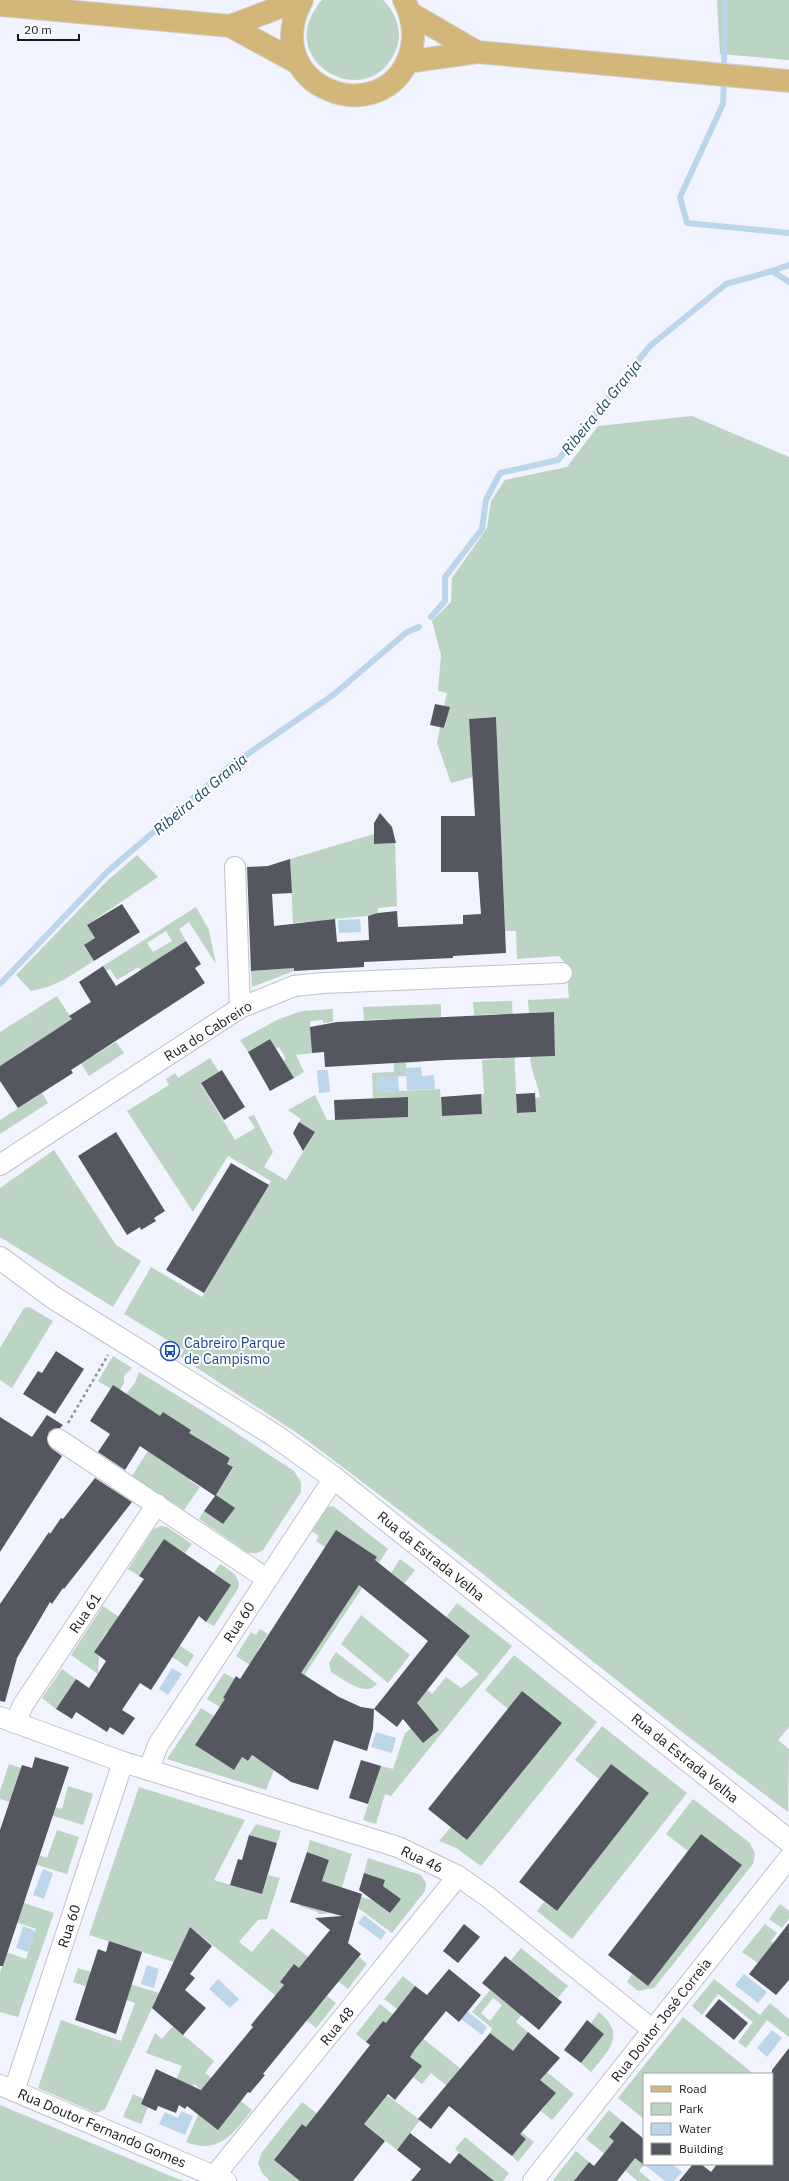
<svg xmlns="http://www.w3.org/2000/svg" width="789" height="2181" viewBox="0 0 789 2181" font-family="'IBM Plex Sans',sans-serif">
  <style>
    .green { fill: #bcd4c3; fill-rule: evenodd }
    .water { fill: #bbd6eb }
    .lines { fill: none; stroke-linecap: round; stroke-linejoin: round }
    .stream { stroke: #bbd6eb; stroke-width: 6 }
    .building { fill: #555760; fill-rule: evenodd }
    .minor-casing { stroke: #bfc2cb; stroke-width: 22 }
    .tertiary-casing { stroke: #bfc2cb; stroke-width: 24 }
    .primary-casing { stroke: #d1d1d2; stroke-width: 24 }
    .path { stroke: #8f9098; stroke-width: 2.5; stroke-dasharray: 3 3; stroke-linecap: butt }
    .minor { stroke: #fff; stroke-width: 20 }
    .tertiary { stroke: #fff; stroke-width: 22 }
    .primary { stroke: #d3b679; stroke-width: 22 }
    .labels { text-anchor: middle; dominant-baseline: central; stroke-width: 4; stroke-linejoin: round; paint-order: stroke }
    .street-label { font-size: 14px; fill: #19191d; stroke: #fff }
    .transit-label { font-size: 14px; fill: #164399; stroke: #fff; text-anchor: start }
    .water-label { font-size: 15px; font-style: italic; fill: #1d4a69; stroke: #fff }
  </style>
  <rect width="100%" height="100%" fill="#f1f3fe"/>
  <g class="green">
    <path d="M 322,0 L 383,0 C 395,12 403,30 397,47 C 372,118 268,61 322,0 Z"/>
    <polygon points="717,0 789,0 789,60 720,54"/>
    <path d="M 692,416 L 789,457 L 789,1727 L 778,1740 L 789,1749 L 788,1812 L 682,1732 L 455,1552 L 300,1435 L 180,1357 L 184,1350 L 124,1314 L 151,1267 L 202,1297 L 271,1181 L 228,1156 L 193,1212 L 127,1111 L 169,1085 L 166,1079 L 175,1073 L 178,1078 L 210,1058 L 219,1072 L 201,1084 L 235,1140 L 255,1128 L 248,1117 L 254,1115 L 273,1152 L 264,1167 L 286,1180 L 315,1132 L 299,1122 L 301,1119 L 288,1110 L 315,1095 L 327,1120 L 408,1117 L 407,1097 L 373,1098 L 372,1073 L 394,1072 L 391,1019 L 364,1020 L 363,1007 L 441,1004 L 441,1017 L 418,1019 L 420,1062 L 406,1063 L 407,1076 L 377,1078 L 378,1092 L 440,1089 L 442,1116 L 482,1114 L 481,1094 L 484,1094 L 482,1060 L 501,1059 L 500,1014 L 474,1015 L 473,1002 L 512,1001 L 517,1113 L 536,1112 L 535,1098 L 540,1097 C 538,1083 531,1072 530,1057 L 555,1056 L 554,1012 L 529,1013 L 528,1000 L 569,998 L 566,964 L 559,956 L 517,959 L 516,931 L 505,931 L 496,717 L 469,719 L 473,777 L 451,783 L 437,743 L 440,727 L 445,728 L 449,707 L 444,706 L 447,693 L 438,691 L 441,655 L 432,621 L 451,602 L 452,578 L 487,528 L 491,501 L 505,480 L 567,467 L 598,426 Z"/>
    <polygon points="374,834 374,844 395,843 397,906 378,908 378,915 324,920 326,937 307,949 306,922 293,923 290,859"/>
    <path d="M 137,855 L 158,877 L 87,925 L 95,938 L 84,946 L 94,961 C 73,974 56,987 31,991 L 16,975 L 106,882 Z"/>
    <path d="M 196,907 L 209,930 L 216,964 L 189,922 L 179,929 L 186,941 L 163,956 L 152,987 L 139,967 L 117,980 L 110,969 L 106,971 L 103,966 ZM 166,931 L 172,941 L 153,952 L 147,943 Z"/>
    <polygon points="288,950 293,950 294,971 252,987 251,971 289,968"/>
    <polygon points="57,996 95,1055 116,1042 124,1053 89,1076 58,1028 0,1066 0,1032"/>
    <polygon points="333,1009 333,1022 323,1023 323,1020 310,1021 312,1053 296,1055 304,1072 294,1078 282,1061 286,1059 279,1047 275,1049 270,1039 248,1052 240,1040 279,1019 302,1011"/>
    <polygon points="42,1093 48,1103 0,1134 0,1120"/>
    <polygon points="54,1150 116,1245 141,1261 113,1307 0,1237 0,1188"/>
    <polygon points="29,1307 53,1321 12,1388 0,1380 0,1348 24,1308"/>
    <polygon points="113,1356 132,1368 124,1376 124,1383 120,1390 113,1385 111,1389 98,1381"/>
    <polygon points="139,1372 209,1415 294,1471 301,1482 301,1492 263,1550 257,1553 248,1553 199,1519 204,1511 223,1524 234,1508 216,1495 233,1468 227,1464 230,1458 211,1446 189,1480 200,1487 184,1510 132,1476 148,1451 191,1430 163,1412 150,1431 126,1394 135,1383"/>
    <polygon points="333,1506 388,1549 305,1674 309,1678 274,1680 236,1656 251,1632 256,1635 260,1629 268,1634 257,1651 298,1677 377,1557 325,1547 316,1541 319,1536 308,1529 323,1508"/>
    <polygon points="160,1526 167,1527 192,1544 185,1553 164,1539 139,1576 128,1569 153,1530"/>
    <polygon points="400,1559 415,1570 404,1584 391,1573"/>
    <path d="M 220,1564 C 229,1570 240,1575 239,1587 L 214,1626 L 206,1622 L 231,1585 L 214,1573 Z"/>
    <path d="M 457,1603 L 512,1646 L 391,1796 L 385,1794 L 376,1824 L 363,1820 L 381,1766 L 393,1769 L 405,1733 L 425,1717 L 413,1708 L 427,1690 L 432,1694 L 446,1677 L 461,1688 L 479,1674 L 456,1655 L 470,1636 L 446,1617 ZM 429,1718 L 439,1730 L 423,1743 L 413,1730 Z"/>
    <polygon points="103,1606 131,1625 111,1634 107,1631 94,1652 99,1655 98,1674 71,1655"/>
    <polygon points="361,1615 410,1655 388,1683 341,1644"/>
    <polygon points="164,1635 194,1655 187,1667 156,1646"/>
    <path d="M 336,1652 L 377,1684 C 366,1698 343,1679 331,1672 L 329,1663 Z"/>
    <polygon points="514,1655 597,1722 481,1866 456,1848 439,1841 451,1827 467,1840 562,1723 508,1709 485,1690"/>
    <polygon points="62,1669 76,1679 56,1709 42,1698"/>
    <polygon points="224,1673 235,1679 223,1698 267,1725 274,1741 207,1699"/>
    <polygon points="201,1708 214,1716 195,1745 234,1770 242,1757 248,1761 252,1756 274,1770 266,1790 167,1759"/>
    <polygon points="602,1726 687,1793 572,1939 537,1911 544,1902 557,1911 649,1793 611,1764 599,1779 575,1760"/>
    <polygon points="9,1764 21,1768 10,1802 0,1799 0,1791"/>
    <polygon points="68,1786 93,1794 83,1825 38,1811 40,1803 62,1809"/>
    <polygon points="139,1787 245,1820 214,1880 262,1894 268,1875 280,1878 267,1919 258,1920 239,1942 252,1952 272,1928 312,1960 302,1971 294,1965 280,1982 314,2011 327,1996 336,2003 316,2028 190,1927 174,1962 89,1935"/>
    <polygon points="693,1799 750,1843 755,1854 753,1864 654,1988 638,1991 627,1982 632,1974 648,1986 742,1865 701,1834 688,1851 666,1834"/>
    <polygon points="256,1824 281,1831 277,1843 249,1835"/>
    <polygon points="57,1830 79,1837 67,1874 0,1854 0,1843 47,1858"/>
    <polygon points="310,1840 352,1854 334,1913 318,1914 318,1912 299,1906 304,1892 322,1881 329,1860 307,1852"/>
    <polygon points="368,1858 421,1875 426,1883 425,1891 392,1933 354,1905 357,1896 373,1900 390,1913 401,1899 383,1886 384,1880 364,1873"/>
    <polygon points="0,1895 54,1913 18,2017 0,2012 0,1973 4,1960 0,1950 26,1959 36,1929 16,1922"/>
    <polygon points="780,1904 789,1911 789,1919 782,1928 769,1919"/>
    <polygon points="765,1924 777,1933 771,1941 783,1951 768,1970 742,1952"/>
    <path d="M 521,1948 L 568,1986 L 558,1998 L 544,1987 L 516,2022 L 528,2032 L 516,2047 L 574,2094 L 552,2120 L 541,2111 L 555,2093 L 493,2061 L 505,2045 L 490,2033 L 492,2028 L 472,2012 L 490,1990 L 500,1998 L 523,1971 L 511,1960 ZM 493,1998 L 502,2005 L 490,2021 L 481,2013 Z"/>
    <polygon points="359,1957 367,1964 348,1989 329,1974 348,1970"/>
    <polygon points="78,1968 159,1993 105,2109 96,2113 38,2088 61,2020 121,2041 135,2003 73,1982"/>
    <polygon points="403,1976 415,1986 402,2003 418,2025 384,1999"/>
    <polygon points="714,1979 760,2015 770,2003 789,2019 789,2037 767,2020 746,2048 738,2042 753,2022 718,1994 702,2015 692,2006"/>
    <polygon points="380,2004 461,2069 447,2086 431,2073 422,2084 401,2068 417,2048 383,2021 366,2042 356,2034"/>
    <path d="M 599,2012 C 627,2035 608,2051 591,2072 L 581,2063 L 604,2034 L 591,2023 Z"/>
    <polygon points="683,2017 754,2074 644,2074 644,2119 618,2098"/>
    <path d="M 173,2026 L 214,2061 L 205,2073 L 252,2110 C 233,2133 220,2155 186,2142 L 198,2115 L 231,2113 L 194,2084 L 191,2089 L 175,2082 L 182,2066 L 146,2053 L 155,2033 L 162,2039 Z"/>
    <polygon points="133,2094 144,2099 148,2107 141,2124 123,2117"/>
    <polygon points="387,2095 420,2120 397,2150 363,2123"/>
    <path d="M 302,2102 L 342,2133 L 304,2181 L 270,2181 L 262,2173 L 258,2163 L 262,2152 ZM 302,2124 L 321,2139 L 293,2175 L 274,2160 Z"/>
    <polygon points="0,2105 178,2179 184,2181 0,2181"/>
    <polygon points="609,2110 622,2121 609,2137 644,2165 639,2171 651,2181 638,2181 586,2139"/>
    <polygon points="512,2124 534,2142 518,2162 512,2156 526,2139 510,2126"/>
    <polygon points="465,2137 509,2173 503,2181 488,2181 490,2178 455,2149"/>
    <polygon points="576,2151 589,2162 576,2178 580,2181 555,2181 553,2180"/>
  </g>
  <g class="water">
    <polygon points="360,919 361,932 339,933 338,920"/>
    <polygon points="421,1067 422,1076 434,1075 435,1089 407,1090 406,1068"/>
    <polygon points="317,1070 328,1070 330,1092 319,1093"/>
    <polygon points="398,1076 399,1091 378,1092 377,1077"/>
    <polygon points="172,1668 182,1674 168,1695 159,1689"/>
    <polygon points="376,1732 396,1738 392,1753 371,1747"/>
    <polygon points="43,1869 53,1873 44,1899 33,1895"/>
    <polygon points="364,1915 386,1932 381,1940 358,1923"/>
    <polygon points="23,1926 36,1931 28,1952 16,1948"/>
    <polygon points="147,1965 159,1969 154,1988 141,1984"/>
    <polygon points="744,1974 767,1992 758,2003 735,1985"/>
    <polygon points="218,1979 239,1999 230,2008 209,1989"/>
    <polygon points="467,2011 487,2027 482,2035 461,2019"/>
    <polygon points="772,2030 782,2038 767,2057 757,2048"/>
    <polygon points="181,2111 193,2116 185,2135 159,2124 165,2112 178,2118"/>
    <polygon points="648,2164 672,2164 682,2172 674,2181 665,2181 646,2166"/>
  </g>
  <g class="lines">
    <g class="stream">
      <polyline points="724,70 725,0"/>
      <polyline points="724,80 723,104 680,197 687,223 789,233"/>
      <polyline points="772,271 789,265"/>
      <polyline points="431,617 445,601 445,577 482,529 486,500 500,473 558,460 650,346 726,284 772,271 789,282"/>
      <polyline points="0,984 107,872 229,767 333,695 407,632 419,627"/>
    </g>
  </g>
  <g class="building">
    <polygon points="435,704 450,707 444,728 430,725"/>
    <polygon points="496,717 506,953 453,956 453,958 364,962 364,967 294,971 294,968 251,971 247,867 268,866 290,859 292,893 272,894 274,926 335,919 337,942 369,940 368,916 378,913 397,911 398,927 463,924 463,915 481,914 478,872 441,872 441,816 475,816 469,719"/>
    <polygon points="380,813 392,827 396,843 374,844 374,823"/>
    <polygon points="122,904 140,932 94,961 84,945 95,938 87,925"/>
    <polygon points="186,941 201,964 195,968 205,983 71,1070 73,1073 18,1108 0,1081 0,1066 72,1019 69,1016 91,1002 79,982 103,966 116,986"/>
    <polygon points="554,1012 555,1056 446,1060 325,1067 324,1052 312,1053 310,1027 337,1022"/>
    <polygon points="270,1039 294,1078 270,1091 248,1052"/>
    <polygon points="222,1070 245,1107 224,1120 201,1083"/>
    <polygon points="535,1093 536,1112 517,1113 516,1094"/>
    <polygon points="481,1094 482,1114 442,1116 441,1097"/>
    <polygon points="408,1097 408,1117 335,1120 334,1100"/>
    <polygon points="299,1122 315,1132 303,1151 293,1133"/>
    <polygon points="116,1132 165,1211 154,1218 156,1221 141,1230 140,1227 127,1235 78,1156"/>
    <polygon points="231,1163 269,1185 204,1293 166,1270"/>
    <polygon points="56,1351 84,1369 55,1414 23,1394 38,1371 42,1373"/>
    <polygon points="113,1385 160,1416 163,1412 191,1430 189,1433 230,1458 227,1464 233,1467 216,1495 235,1508 223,1524 204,1511 215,1496 140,1446 125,1470 98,1452 110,1434 90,1421"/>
    <polygon points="47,1415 63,1425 60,1428 53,1429 49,1432 47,1439 51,1448 62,1456 0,1552 0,1417 32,1437"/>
    <polygon points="95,1478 132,1502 64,1589 63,1588 52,1604 50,1602 17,1658 5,1702 0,1701 0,1604 49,1532 50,1534 61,1518 63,1519"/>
    <path d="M 336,1530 L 377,1557 L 375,1560 L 470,1636 L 417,1703 L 439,1730 L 423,1743 L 403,1719 L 397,1727 L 374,1709 L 373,1729 L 367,1751 L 334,1740 L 318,1790 L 291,1782 L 252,1755 L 248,1761 L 242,1757 L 234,1770 L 195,1745 L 225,1699 L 223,1698 L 236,1676 L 240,1679 ZM 359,1585 L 428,1641 L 374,1709 L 361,1707 L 339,1697 L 301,1673 Z"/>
    <polygon points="164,1539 231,1585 206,1622 199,1616 151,1690 140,1683 122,1710 135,1718 123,1735 110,1727 107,1732 76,1712 72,1719 56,1709 76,1679 89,1688 106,1661 94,1652 144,1579 139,1576"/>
    <polygon points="522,1691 562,1723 467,1840 428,1809"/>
    <polygon points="35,1757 69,1767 3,1966 0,1966 0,1830 22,1765 32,1768"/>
    <polygon points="361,1760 381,1766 368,1804 349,1798"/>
    <polygon points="611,1764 649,1793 557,1911 519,1882"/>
    <polygon points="701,1834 742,1865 648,1986 608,1955"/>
    <polygon points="249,1835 277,1843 262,1894 230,1885 238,1859 242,1860"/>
    <polygon points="307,1852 329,1860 322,1881 362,1894 348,1943 361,1954 263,2074 265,2075 250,2093 248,2092 218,2130 187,2106 185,2109 179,2105 176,2113 158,2106 156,2111 141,2104 156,2069 201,2090 253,2027 251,2025 284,1985 280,1982 294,1964 299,1968 330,1930 315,1918 342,1916 290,1902"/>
    <polygon points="364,1873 385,1880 383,1886 401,1899 390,1913 359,1890"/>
    <polygon points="789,1923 789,1980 776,1995 749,1974"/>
    <polygon points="464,1924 480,1937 458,1963 443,1951"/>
    <polygon points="190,1927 212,1946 190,1974 195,1978 185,1990 206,2008 183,2035 152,2008"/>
    <polygon points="109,1941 142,1952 116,2034 75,2020 98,1949 106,1952"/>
    <polygon points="505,1956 562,2002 539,2030 482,1983"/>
    <polygon points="449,1969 481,1995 459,2022 446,2011 416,2048 410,2057 422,2066 395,2100 388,2094 364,2124 385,2141 353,2181 300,2181 274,2160 302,2124 306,2127 370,2045 366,2042 383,2021 386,2023 415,1986 427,1995"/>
    <polygon points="719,1999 748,2023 734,2040 705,2016"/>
    <polygon points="587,2020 604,2034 581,2063 564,2050"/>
    <polygon points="528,2032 560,2058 540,2080 556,2093 520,2134 526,2139 512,2156 449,2106 431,2129 418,2119 490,2033 513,2051"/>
    <polygon points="789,2048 789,2181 679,2181 693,2164 701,2164 711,2172 717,2164 772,2164 772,2070"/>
    <polygon points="622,2121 644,2139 644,2165 635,2158 617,2181 574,2181 589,2162 594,2166 614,2141 609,2137"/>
    <polygon points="410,2133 450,2164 459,2153 494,2181 411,2181 421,2169 397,2150"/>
  </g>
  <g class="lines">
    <g class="minor-casing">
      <g id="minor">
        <polyline points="235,867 240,1008"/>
        <polyline points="0,1165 240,1008 294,986 323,983 562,973"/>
        <polyline points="58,1439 267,1579"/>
        <polyline points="0,1717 123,1762 398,1847 458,1876 488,1897 653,2030"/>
        <polyline points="15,1723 23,1705 157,1504"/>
        <polyline points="149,1769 158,1745 334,1478"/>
        <polyline points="0,2085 226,2181"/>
        <polyline points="14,2091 123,1762"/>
        <polyline points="215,2175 458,1876"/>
        <polyline points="533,2181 789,1858"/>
      </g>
    </g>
    <g class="tertiary-casing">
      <polyline id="tertiary" points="0,1258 54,1298 274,1435 334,1478 789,1841"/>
    </g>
    <g class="primary-casing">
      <g id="primary">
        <path d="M 302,0 C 256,88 383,133 410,55 C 416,36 413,18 404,0"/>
        <polyline points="0,5 230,26 298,63"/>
        <polyline points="410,13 477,52"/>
        <polyline points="230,26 299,0"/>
        <polyline points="407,62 477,52 789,81"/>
      </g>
    </g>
    <polyline class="path" points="68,1423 108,1355"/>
    <use href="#minor" class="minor"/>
    <use href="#tertiary" class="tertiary"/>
    <use href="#primary" class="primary"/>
  </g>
  <defs>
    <g id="bus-ring" transform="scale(1)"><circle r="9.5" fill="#fff" stroke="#1a4fb4" stroke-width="1.5"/><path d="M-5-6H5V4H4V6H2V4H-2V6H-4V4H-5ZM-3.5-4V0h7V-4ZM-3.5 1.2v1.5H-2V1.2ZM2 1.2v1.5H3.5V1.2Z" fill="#1a4fb4"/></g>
  </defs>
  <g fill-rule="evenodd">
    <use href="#bus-ring" x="170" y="1351"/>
  </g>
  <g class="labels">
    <g class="street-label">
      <text transform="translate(208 1031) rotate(-32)">Rua do Cabreiro</text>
      <text transform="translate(431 1556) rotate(39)">Rua da Estrada Velha</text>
      <text transform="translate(85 1613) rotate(-56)">Rua 61</text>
      <text transform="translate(239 1622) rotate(-57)">Rua 60</text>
      <text transform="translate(685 1758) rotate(39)">Rua da Estrada Velha</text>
      <text transform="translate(422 1859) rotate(25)">Rua 46</text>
      <text transform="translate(69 1926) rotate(-72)">Rua 60</text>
      <text transform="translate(661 2020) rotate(-52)">Rua Doutor José Correia</text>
      <text transform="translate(337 2026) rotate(-51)">Rua 48</text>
      <text transform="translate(102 2128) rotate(23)">Rua Doutor Fernando Gomes</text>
    </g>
    <g class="transit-label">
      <text x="184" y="1343">Cabreiro Parque<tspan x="184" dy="16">de Campismo</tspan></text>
    </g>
    <g class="water-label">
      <text transform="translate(601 407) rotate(-51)">Ribeira da Granja</text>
      <text transform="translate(200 794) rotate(-40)">Ribeira da Granja</text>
    </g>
  </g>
  <rect x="643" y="2073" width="130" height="92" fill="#ffffff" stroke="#a3a3a5"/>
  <rect x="651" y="2086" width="20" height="6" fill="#d3b679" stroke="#a3a3a5"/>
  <text x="679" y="2093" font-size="12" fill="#19191d">Road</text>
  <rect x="651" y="2103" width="20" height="12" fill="#bcd4c3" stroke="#a3a3a5"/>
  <text x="679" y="2113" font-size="12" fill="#19191d">Park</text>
  <rect x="651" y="2123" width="20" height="12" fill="#bbd6eb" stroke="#a3a3a5"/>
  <text x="679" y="2133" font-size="12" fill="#19191d">Water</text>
  <rect x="651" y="2143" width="20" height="12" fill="#555760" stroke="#a3a3a5"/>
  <text x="679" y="2153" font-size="12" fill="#19191d">Building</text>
  <path d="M18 34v6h61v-6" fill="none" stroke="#19191d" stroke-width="2"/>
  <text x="24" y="34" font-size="12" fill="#19191d" stroke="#ffffff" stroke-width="3" paint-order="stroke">20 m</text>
</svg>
